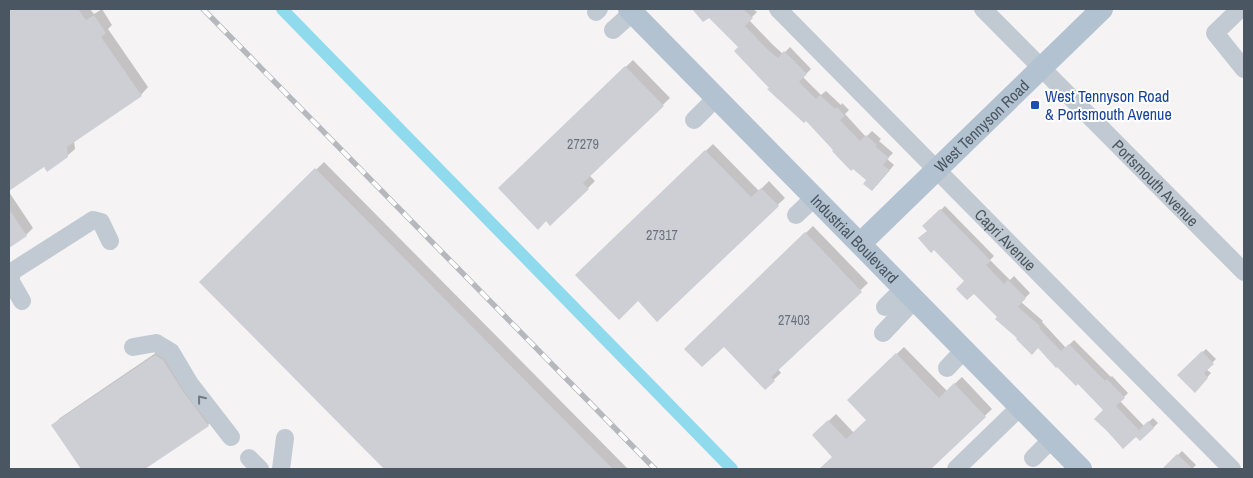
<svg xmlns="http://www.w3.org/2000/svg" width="1253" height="478" viewBox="0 0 1253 478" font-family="'Archivo Narrow',sans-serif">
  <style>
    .shadow { fill: #0003 }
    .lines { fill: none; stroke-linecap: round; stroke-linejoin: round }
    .canal { stroke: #90daee; stroke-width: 12 }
    .building { fill: #cdcfd5 }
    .minor { stroke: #c1cad2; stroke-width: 18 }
    .major { stroke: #b3c2d1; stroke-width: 22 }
    .rail-casing { stroke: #b5b8bd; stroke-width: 5.5 }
    .rail { stroke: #fff; stroke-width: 4; stroke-dasharray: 11; stroke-linecap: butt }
    .oneway { stroke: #6e7983 }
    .transit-dot { fill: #1a4fb4; stroke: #fff; stroke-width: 2 }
    .labels { text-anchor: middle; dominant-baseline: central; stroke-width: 4; stroke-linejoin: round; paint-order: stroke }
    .number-label { font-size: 14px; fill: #6b747e }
    .transit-label { font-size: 16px; fill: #164399; stroke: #fff; text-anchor: start }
    .street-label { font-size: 16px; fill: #4a5661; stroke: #fff }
  </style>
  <rect width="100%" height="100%" fill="#f5f3f3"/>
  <g class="shadow">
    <polygon points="9,9 90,9 94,14 102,9 112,25 108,29 148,87 141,95 74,141 75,149 67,156 44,166 9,190"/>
    <polygon points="694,9 739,9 742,12 745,9 753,9 757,12 749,20 773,45 783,54 790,47 811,69 803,77 821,95 826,91 841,105 842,103 849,110 845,114 866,137 872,131 881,139 879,141 893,153 887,159 894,165 877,185 868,180 835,150 806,120 771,88 740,47 709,16 703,21"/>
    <polygon points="633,60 670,98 589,175 595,181 588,188 499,188"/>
    <polygon points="713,144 759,191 769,181 785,198 657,320 638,300 577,275"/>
    <polygon points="324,162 628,469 386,469 201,282"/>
    <polygon points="9,192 33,228 26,235 9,247"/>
    <polygon points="945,206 994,256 990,260 1010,280 1014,276 1030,293 1021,302 1043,321 1042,322 1066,348 1074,340 1111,377 1112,376 1128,393 1120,401 1144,426 1153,418 1158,423 1154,427 1140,439 1105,410 1078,382 1038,347 1019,338 999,317 965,281 932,227 924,226"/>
    <polygon points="813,226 868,283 778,369 781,373 765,388 724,345 686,349"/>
    <polygon points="904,347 947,391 962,377 992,409 929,469 848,469 844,465 839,469 827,469 824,466 834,456 814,435 836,414 854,433 868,420 849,400"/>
    <polygon points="163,348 215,418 208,425 143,469 83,469 53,425 60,418"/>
    <polygon points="1206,349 1216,359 1206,369 1211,373 1195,391 1179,375"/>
    <polygon points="1182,451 1196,465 1192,469 1166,469 1165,468"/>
  </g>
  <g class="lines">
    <polyline class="canal" points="282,9 732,469"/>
  </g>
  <g class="building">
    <polygon points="9,9 78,9 86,20 94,15 106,33 101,37 142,96 67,147 68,157 47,172 44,167 9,191"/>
    <polygon points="692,9 743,9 753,18 745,26 768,50 778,58 784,51 807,74 799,82 816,99 820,95 835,109 837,107 845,116 840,120 860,141 866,135 877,145 875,146 889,158 883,165 890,170 872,191 863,184 866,180 853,169 851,171 832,151 833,150 806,121 804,123 767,89 769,88 734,51 738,47 709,18 703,22"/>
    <polygon points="625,66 664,106 583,183 589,189 550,226 546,221 538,230 498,188"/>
    <polygon points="705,150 751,197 761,188 779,206 657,322 638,301 619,320 575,275"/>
    <polygon points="315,168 613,469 384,469 199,282"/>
    <polygon points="9,209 27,236 9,248"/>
    <polygon points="940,209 991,261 986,265 1004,284 1008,280 1026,298 1018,307 1040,326 1039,328 1061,351 1069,344 1105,381 1107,379 1125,398 1116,406 1139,430 1148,421 1154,428 1140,441 1136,437 1123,449 1107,431 1094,419 1103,410 1078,384 1076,386 1057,367 1056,368 1038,348 1032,355 1016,339 1017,338 995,319 997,317 974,294 967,300 956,289 964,281 934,250 931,253 918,238 927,231 922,226"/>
    <polygon points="805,232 862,292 771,377 775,381 765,390 724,347 702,367 684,349"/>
    <polygon points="1202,351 1214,364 1204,373 1208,378 1195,393 1177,375"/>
    <polygon points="896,353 939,398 954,383 986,417 931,469 819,469 832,457 812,435 828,420 846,439 866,420 847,400"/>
    <polygon points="155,355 163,360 182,390 209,426 145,469 81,469 51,425"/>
    <polygon points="1177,454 1193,469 1162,469"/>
  </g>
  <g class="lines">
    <g class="minor">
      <path id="s1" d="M 778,9 L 1232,469"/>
      <path id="s2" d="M 983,9 L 1244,272"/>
      <polyline points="1240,9 1215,33 1244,69"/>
      <polyline points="596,12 599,9"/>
      <polyline points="613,30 633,12"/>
      <polyline points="694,120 717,97"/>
      <polyline points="796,215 815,197"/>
      <polyline points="22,301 10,280 13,271 93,220 101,222 110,241"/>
      <polyline points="885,307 904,288"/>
      <polyline points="883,333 915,299"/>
      <polyline points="133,347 156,343 171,352 190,384 231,437"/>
      <polyline points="947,368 964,350"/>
      <polyline points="249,458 260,469"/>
      <polyline points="1033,458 1052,439"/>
      <polyline points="281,469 285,438"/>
      <polyline points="956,469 1020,407"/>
    </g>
    <g class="major">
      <path id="s3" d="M 629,9 L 1081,469"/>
      <path id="s4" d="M 861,243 L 1102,9"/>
    </g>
    <g class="rail-casing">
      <polyline id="rail" points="203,9 655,469"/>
    </g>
    <use href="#rail" class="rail"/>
  </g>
  <defs><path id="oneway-chevron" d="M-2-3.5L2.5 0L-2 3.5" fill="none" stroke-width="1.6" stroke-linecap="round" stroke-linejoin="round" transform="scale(1.25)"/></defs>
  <use class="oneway" href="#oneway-chevron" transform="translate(201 399) rotate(-128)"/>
  <rect class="transit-dot" x="1030" y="100" width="10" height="10" rx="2.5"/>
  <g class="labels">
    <g class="number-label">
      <text x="583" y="144">27279</text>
      <text x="662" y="235">27317</text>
      <text x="794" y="320">27403</text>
    </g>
    <g class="transit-label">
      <text x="1045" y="96">West Tennyson Road<tspan x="1045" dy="18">&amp; Portsmouth Avenue</tspan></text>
    </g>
    <g class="street-label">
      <text stroke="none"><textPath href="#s4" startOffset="168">West Tennyson Road</textPath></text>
      <text stroke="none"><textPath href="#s2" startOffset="245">Portsmouth Avenue</textPath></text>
      <text stroke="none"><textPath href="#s3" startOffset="322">Industrial Boulevard</textPath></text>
      <text stroke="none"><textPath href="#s1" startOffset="324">Capri Avenue</textPath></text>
    </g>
  </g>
  <rect width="1253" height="478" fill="none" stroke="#4a5661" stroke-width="20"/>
</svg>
